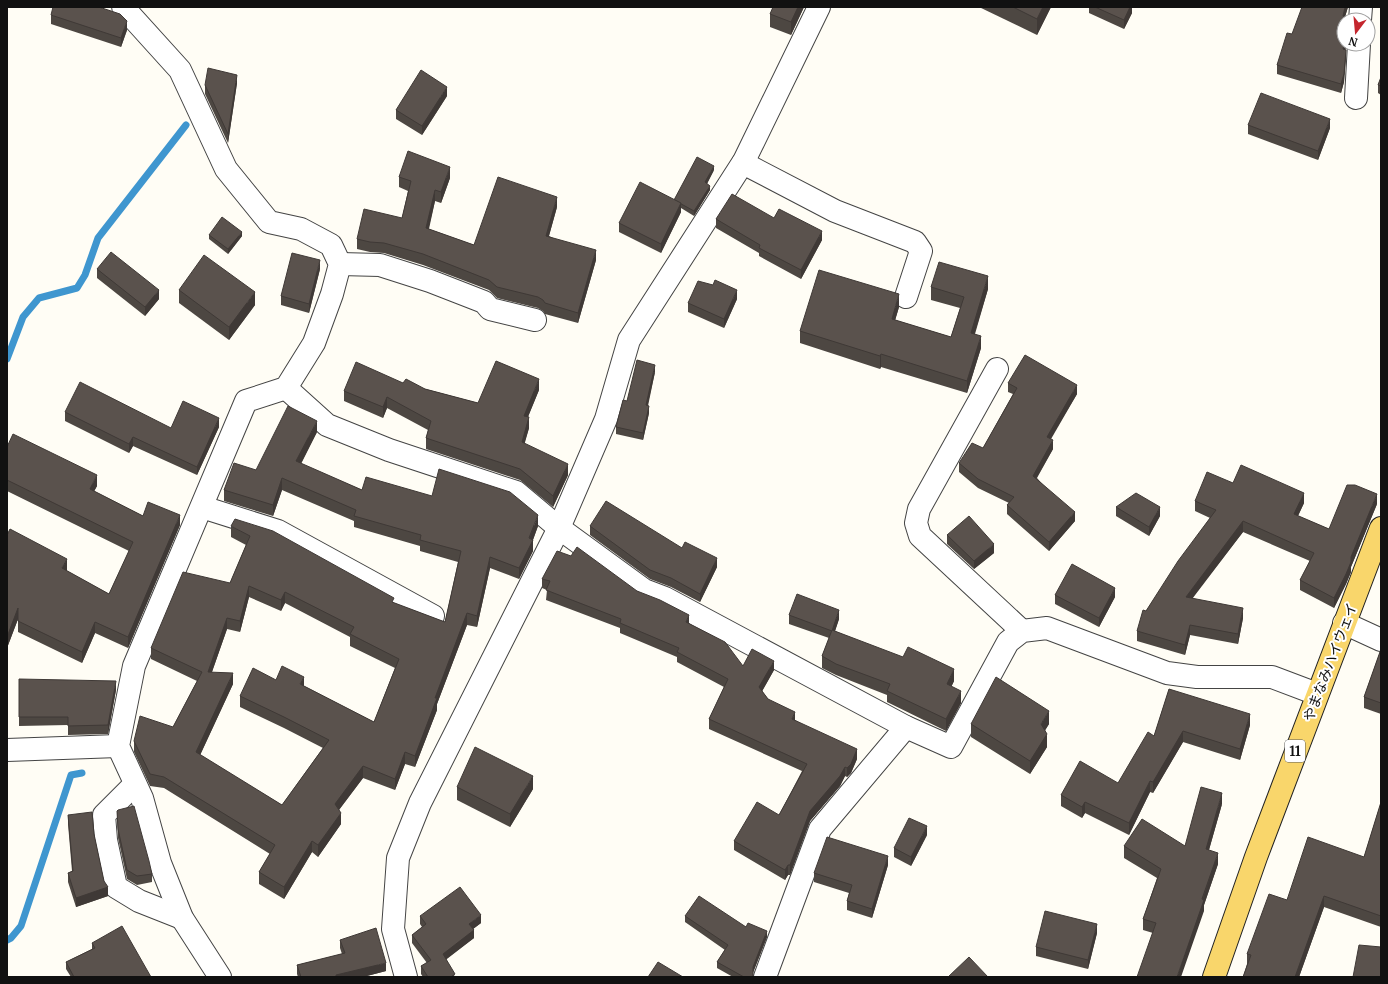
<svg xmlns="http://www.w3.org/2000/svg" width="1388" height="984" viewBox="0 0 1388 984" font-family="Merriweather,'Noto Sans JP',serif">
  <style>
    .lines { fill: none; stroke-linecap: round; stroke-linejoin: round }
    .stream { stroke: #3f96cf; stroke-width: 7 }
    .minor-casing { stroke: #444; stroke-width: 24 }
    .primary-casing { stroke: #222; stroke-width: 24 }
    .minor { stroke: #fff; stroke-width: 22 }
    .primary { stroke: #f9d66b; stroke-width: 22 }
    .wall { fill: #4d4742; fill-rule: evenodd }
    .shaded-wall { fill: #3f3936 }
    .building { fill: #5a524d; stroke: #3f3936; fill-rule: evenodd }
    .labels { text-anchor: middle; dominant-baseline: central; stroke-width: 4; stroke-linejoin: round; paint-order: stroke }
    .shield { fill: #fff; stroke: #585858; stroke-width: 1 }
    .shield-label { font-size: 13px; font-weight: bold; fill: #111 }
    .street-label { font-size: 14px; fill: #111; stroke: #fff }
  </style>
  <rect width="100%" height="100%" fill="#fffdf5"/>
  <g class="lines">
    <g class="stream">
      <polyline points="7,359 23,317 39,298 77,288 85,275 98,238 186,125"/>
      <polyline points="7,940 11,938 21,926 71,775 82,773"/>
    </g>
    <g class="minor-casing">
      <g id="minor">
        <polyline points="123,7 180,70 226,169 269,222 301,229 331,245 340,264 332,294 314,343 286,388 246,401 134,666 118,746 142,798 160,863 182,918 220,977"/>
        <polyline points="1360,20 1361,7"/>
        <polyline points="1356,98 1359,44"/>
        <polyline points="743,163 835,211 915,242 921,251 906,297"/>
        <polyline points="340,264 380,265 430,281 484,302 490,309 535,320"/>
        <polyline points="997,369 919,509 916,523 920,536 1022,631"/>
        <polyline points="286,388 327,425 389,450 516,492 559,528 644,590 665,598 906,727 951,747 1008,642 1022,631 1047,628 1167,673 1197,677 1272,677 1317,694"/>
        <polyline points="202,507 278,531 433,616"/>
        <polyline points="1344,623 1381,640"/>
        <polyline points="7,750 118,746"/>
        <polyline points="135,784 104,815 106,840 116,887 139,901 182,918"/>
        <polyline points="406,977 393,929 398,858 420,803 559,528 606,419 629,340 744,161 819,7"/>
        <polyline points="765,977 820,829 906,727"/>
      </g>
    </g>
    <g class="primary-casing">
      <polyline id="primary" points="1214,977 1256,857 1381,528"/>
    </g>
    <use href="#minor" class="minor"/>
    <use href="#primary" class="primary"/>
  </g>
  <g class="wall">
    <polygon points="770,7 804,7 791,35 770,27 770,14 773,8"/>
    <polygon points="979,7 1051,7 1037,35"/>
    <polygon points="1089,7 1132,7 1132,13 1124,29 1089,13"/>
    <polygon points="1348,7 1345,17 1344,44 1347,44 1345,50 1346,59 1344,82 1341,93 1277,74 1277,65 1292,34"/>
    <polygon points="51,15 127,30 121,47 51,24"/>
    <polygon points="1381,77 1381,95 1378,93 1378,85"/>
    <polygon points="237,83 228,143 205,94 205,85"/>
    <polygon points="447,96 422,135 396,119 396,110"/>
    <polygon points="1248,125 1330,128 1318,160 1248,134"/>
    <polygon points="714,170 707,184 710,190 694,216 681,208 681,212 661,253 619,232 619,223 674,200"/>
    <polygon points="399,177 450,178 441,203 435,201 429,229 474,245 557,207 549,236 596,260 578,323 545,314 543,311 538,308 497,298 489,290 423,265 384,253 370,252 357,249 357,239 402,218 408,191 399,187"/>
    <polygon points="774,218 822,240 801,279 759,256 759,253 716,228 716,219"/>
    <polygon points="209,235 242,236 228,254 209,239"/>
    <polygon points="1381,261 1381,278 1380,278 1380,267"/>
    <polygon points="97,269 159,299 145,316 97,278"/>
    <polygon points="320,269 309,313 281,305 281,296"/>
    <polygon points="931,287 988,289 975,334 981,348 967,393 881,367 880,369 800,343 800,331 899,307 895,320 951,337 960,308 931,300"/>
    <polygon points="179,290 255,305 229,340 179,303"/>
    <polygon points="737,299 724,328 688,312 688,303"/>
    <polygon points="655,372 648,406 649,413 643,440 616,434 616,427 627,401"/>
    <polygon points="403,383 478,403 539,390 528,417 529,428 524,444 568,475 553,507 520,480 426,449 426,438 428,430 387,408 383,418 344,401 344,391"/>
    <polygon points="1008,383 1077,394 1050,439 1053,449 1037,478 1075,521 1049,551 1007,514 1007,505 1009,503 978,488 959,472 959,463 983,448 1013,394 1008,392"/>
    <polygon points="65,412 171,428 219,427 197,475 133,446 129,453 65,421"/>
    <path d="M 317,432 L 301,464 L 362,490 L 538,526 L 533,540 L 533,551 L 519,579 L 490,568 L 477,627 L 467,625 L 437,704 L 437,710 L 415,767 L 405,764 L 395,790 L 363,778 L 339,810 L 341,824 L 318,857 L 312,852 L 284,899 L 259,884 L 259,872 L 270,854 L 164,788 L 150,786 L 134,752 L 134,741 L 173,727 L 197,681 L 151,659 L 151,648 L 230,583 L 246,545 L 231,537 L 231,526 L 394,603 L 445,622 L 458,562 L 420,551 L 420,546 L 354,527 L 354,521 L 282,490 L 273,516 L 224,501 L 224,490 ZM 249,597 L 281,611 L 285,603 L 350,637 L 350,646 L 395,668 L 374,722 L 304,686 L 276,680 L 240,696 L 240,707 L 284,728 L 323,748 L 282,805 L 200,755 L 233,684 L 212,672 L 227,629 L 240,632 Z"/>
    <polygon points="7,447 97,486 94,491 143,516 180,525 128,648 95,633 82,663 18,632 18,619 7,648 7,535 67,570 67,571 109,594 129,551 7,491"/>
    <polygon points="1233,483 1304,503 1298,516 1329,529 1377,504 1351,567 1351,572 1346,584 1334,608 1300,590 1300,580 1310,561 1243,532 1192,598 1243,618 1238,644 1190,635 1185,655 1137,641 1137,631 1146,611 1210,518 1195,511 1195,501"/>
    <polygon points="1116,507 1160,516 1149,536 1116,516"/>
    <polygon points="590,526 682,548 717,567 700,602 671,587 650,579 590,535"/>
    <polygon points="947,535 994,553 974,569 947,544"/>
    <polygon points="542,579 637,591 689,623 743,666 774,670 762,691 768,699 795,720 857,759 851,773 847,777 845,776 840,786 810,821 790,875 788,875 785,880 734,850 734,841 779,815 802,771 709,729 709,719 724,687 677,662 677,657 620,633 620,628 546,600 547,590 542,588"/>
    <polygon points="1055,595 1115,597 1099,627 1055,604"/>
    <polygon points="789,615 839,619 835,631 954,681 951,687 961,703 946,731 887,702 887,695 836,675 822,668 822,656 829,638 789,624"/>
    <polygon points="1381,649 1381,714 1364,708 1364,697"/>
    <polygon points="19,679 116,690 108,734 68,735 68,725 19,726"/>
    <polygon points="1169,689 1250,725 1240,760 1183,742 1153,793 1150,792 1129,835 1085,813 1082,818 1061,806 1061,795 1118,783 1154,736"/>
    <polygon points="971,724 1049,724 1045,730 1047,747 1030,774 971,737"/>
    <polygon points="457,787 533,789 510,827 457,800"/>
    <polygon points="1381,802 1381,927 1324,907 1299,977 1243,977 1247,964 1247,954 1287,900 1364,857"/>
    <polygon points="1222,804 1209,850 1218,864 1204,905 1204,911 1153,933 1143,930 1143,919 1157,878 1124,858 1124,846 1185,846"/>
    <polygon points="117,811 152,874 152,882 137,885 127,879 118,838"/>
    <polygon points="68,815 94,834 104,881 108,896 76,907 68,882 68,873 72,871 68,824"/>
    <polygon points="927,835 911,866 894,857 894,848"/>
    <polygon points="888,865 872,918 847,910 847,901 849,893 814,882 814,873"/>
    <polygon points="420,916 481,923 473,929 474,938 446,959 455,977 423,977 421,974 421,966 427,963 412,943 412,935 422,927 420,924"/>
    <polygon points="685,916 746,927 767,937 753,972 753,977 733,977 717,968 717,962 725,950 685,922"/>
    <polygon points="1097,933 1088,969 1036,956 1036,947"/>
    <polygon points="340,940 386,971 363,977 298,977 297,974 297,965 342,954 340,948"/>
    <polygon points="92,943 151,977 71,977 66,969 66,962 92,949"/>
  </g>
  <g class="shaded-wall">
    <polygon points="798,7 804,7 791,35 791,22"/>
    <polygon points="1043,7 1051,7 1037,35 1037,19"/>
    <polygon points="1130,7 1132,7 1132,13 1124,29 1124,20"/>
    <polygon points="1345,7 1348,7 1344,20 1343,16"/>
    <polygon points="127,21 127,30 121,47 121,38"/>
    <polygon points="1344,44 1347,44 1343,58 1343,49"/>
    <polygon points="1346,50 1344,82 1341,93 1341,84"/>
    <polygon points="237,75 237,83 228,143 228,134"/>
    <polygon points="447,87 447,96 422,135 422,126"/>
    <polygon points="1330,119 1330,128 1318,160 1318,151"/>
    <polygon points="714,166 714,170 705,187 705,182"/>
    <polygon points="450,167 450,178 441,203 441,192"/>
    <polygon points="710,186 710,190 694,216 694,211"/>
    <polygon points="435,190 435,201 426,239 426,228"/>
    <polygon points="557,197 557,207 546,246 546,236"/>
    <polygon points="681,203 681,212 661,253 661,244"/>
    <polygon points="822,231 822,240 801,279 801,270"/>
    <polygon points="242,232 242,236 228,254 228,249"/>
    <polygon points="596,250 596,260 578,323 578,313"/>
    <polygon points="320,260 320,269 309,313 309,304"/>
    <polygon points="988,276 988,289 971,345 971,333"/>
    <polygon points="159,290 159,299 145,316 145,307"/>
    <polygon points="737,290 737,299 724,328 724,319"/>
    <polygon points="255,292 255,305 229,340 229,327"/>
    <polygon points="899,294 899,307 892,331 892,319"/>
    <polygon points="981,336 981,348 967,393 967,381"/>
    <polygon points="881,354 881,367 880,369 880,356"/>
    <polygon points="655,365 655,372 646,412 646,405"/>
    <polygon points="539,379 539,390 524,426 524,416"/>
    <polygon points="1077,385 1077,394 1047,446 1047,437"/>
    <polygon points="387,397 387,408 383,418 383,407"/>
    <polygon points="649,406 649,413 643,440 643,433"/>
    <polygon points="529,417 529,428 522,453 522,442"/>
    <polygon points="219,418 219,427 197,475 197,467"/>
    <polygon points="317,421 317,432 296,473 296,461"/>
    <polygon points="133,437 133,446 129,453 129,444"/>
    <polygon points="1053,440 1053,449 1033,484 1033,476"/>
    <polygon points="568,464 568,475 553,507 553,496"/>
    <polygon points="97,475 97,486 90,499 90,489"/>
    <polygon points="282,478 282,490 273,516 273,505"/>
    <polygon points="1304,493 1304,503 1294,524 1294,514"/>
    <polygon points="1377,494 1377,504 1351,567 1351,572 1346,584 1334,608 1334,598"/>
    <polygon points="1160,507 1160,516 1149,536 1149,527"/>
    <polygon points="1075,512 1075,521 1049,551 1049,542"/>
    <polygon points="180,515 180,525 128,648 128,637"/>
    <polygon points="538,515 538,526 531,545 533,540 533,551 519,579 519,568"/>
    <polygon points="1243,521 1243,532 1186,607 1186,597"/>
    <polygon points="994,544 994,553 974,569 974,561"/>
    <polygon points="490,557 490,568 477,627 477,616"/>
    <polygon points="717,558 717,567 700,602 700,594"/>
    <polygon points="67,559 67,570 62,579 62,568"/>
    <polygon points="249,586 249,597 240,632 240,621"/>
    <polygon points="1115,588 1115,597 1099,627 1099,618"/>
    <polygon points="285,592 285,603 281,611 281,600"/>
    <polygon points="18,608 18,619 7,648 7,637"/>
    <polygon points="1243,608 1243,618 1238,644 1238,634"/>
    <polygon points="839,610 839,619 832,640 832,631"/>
    <polygon points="467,613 467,625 437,704 437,710 415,767 415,756 435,698"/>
    <polygon points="689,615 689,625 686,622"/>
    <polygon points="227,618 227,629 208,683 208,672"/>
    <polygon points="95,622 95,633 82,663 82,652"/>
    <polygon points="1190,625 1190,635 1185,655 1185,645"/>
    <polygon points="774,661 774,670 759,697 759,687"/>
    <polygon points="954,669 954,681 947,696 947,684"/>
    <polygon points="233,673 233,684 196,764 196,752"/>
    <polygon points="304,677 304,688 300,684"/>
    <polygon points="116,681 116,690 108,734 108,725"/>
    <polygon points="961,691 961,703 946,731 946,719"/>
    <polygon points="1049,711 1049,724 1041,737 1041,724"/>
    <polygon points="795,712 795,722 792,719"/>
    <polygon points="1250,714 1250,725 1240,760 1240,749"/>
    <polygon points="1183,731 1183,742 1153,793 1153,782"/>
    <polygon points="1047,734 1047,747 1030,774 1030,761"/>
    <polygon points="857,749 857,759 851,773 847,777 847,768"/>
    <polygon points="405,752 405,764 395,790 395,779"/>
    <polygon points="363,766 363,778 335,815 335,804"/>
    <polygon points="845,767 845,776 840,786 810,821 790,875 790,865 810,811"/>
    <polygon points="533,776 533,789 510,827 510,814"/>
    <polygon points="1150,781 1150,792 1129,835 1129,823"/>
    <polygon points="1222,793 1222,804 1206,860 1206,849"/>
    <polygon points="1085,802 1085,813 1082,818 1082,807"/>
    <polygon points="341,813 341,824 318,857 318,845"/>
    <polygon points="927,826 927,835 911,866 911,857"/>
    <polygon points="312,841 312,852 284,899 284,887"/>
    <polygon points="1218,853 1218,864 1204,905 1204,911 1181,977 1177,977"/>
    <polygon points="888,856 888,865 872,918 872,909"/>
    <polygon points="788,865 788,875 785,880 785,870"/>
    <polygon points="108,887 108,896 76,907 76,898"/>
    <polygon points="1324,896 1324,907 1299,977 1295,977"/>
    <polygon points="481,915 481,923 469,932 469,924"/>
    <polygon points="1097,924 1097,933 1088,969 1088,960"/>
    <polygon points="474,930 474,938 443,962 443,954"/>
    <polygon points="767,931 767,937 753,973 753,967"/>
    <polygon points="386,963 386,971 363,977 336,977 336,975"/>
  </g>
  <g class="building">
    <polygon points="53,7 99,7 120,14 127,21 121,38 51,15"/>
    <polygon points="773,7 798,7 791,22 770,14"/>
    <polygon points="1013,7 1043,7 1037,19"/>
    <polygon points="1095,7 1130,7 1124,20"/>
    <polygon points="1302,7 1345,7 1343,16 1351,19 1352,20 1344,20 1344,44 1343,49 1346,50 1344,74 1341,84 1277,65 1287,33 1292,34"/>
    <polygon points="208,68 237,75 228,134 205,85"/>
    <polygon points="421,70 447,87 422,126 396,110"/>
    <polygon points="1381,77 1381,86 1378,85"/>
    <polygon points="1261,93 1330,119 1318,151 1248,125"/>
    <polygon points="408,151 450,167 441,192 435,190 426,228 474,245 498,177 557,197 546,236 596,250 578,313 545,303 543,300 538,297 497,287 489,280 423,254 384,243 370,242 357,239 364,209 402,218 411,181 399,177"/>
    <polygon points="697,157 714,166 705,182 710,186 694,211 674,200"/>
    <polygon points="640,182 681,203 661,244 619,223"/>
    <polygon points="732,194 774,218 779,209 822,231 801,270 759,248 760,245 716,219"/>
    <polygon points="222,217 242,232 228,249 209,235"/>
    <polygon points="111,252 159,290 145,307 97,269"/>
    <polygon points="292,253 320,260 309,304 281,296"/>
    <polygon points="204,255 255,292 229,327 179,290"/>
    <polygon points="939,262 988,276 971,333 981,336 967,381 881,354 880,356 800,331 819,270 899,294 892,319 951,337 964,297 931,287"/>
    <polygon points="715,280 737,290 724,319 688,303 698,281 713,285"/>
    <polygon points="1025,355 1077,385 1047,437 1053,440 1033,476 1075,512 1049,542 1007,505 1014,497 978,479 959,463 972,443 983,448 1017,388 1008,383"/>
    <polygon points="637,360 655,365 646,405 649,406 643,433 616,427 623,400 627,401"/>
    <polygon points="496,361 539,379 524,416 529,417 522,442 568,464 553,496 520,469 426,438 431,421 387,397 383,407 344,391 356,362 403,383 406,379 425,389 478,403"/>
    <polygon points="80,382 171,428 183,401 219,418 197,467 133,437 129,444 65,412"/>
    <path d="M 288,406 L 317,421 L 296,461 L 362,490 L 366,477 L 432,496 L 439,469 L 510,492 L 538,515 L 529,538 L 533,540 L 519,568 L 490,557 L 477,616 L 467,613 L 435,698 L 437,698 L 415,756 L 405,752 L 395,779 L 363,766 L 335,804 L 341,813 L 318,845 L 312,841 L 284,887 L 259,872 L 275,845 L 164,777 L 150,774 L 134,741 L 140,716 L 173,727 L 202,672 L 151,648 L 183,572 L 230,583 L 250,536 L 231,526 L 235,519 L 273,531 L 394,598 L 392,602 L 445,622 L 461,551 L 420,540 L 421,535 L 354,516 L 356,510 L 282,478 L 273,505 L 224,490 L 234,463 L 256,470 ZM 249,586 L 281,600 L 285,592 L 354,627 L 350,634 L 399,659 L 374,722 L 300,684 L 304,677 L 282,666 L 276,680 L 253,668 L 240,696 L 284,717 L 329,740 L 282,805 L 196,752 L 233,673 L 208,672 L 227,618 L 240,621 Z"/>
    <polygon points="13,434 97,475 90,489 143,516 148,502 180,515 128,637 95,622 82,652 18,621 18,608 7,637 7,535 10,529 67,559 62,568 109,594 133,542 7,480 7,447"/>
    <polygon points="1241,465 1304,493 1294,514 1329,529 1347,485 1355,485 1377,494 1351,557 1351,562 1346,574 1334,598 1300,580 1314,553 1243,521 1186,597 1243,608 1238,634 1190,625 1185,645 1137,631 1143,610 1146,611 1178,561 1216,510 1195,501 1207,472 1233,483"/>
    <polygon points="1136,493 1160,507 1149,527 1116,507"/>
    <polygon points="606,501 682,548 685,542 717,558 700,594 671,578 650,570 590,526"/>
    <polygon points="969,516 994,544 974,561 947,535"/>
    <polygon points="577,547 637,591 660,600 689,615 686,622 725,642 743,666 752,649 774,661 759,687 768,699 795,712 792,719 857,749 851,764 847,768 845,767 840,776 810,811 790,865 788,865 785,870 734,841 757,802 779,815 807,764 709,719 728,679 677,652 679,648 620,623 621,619 546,590 550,581 542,579 557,551 571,556"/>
    <polygon points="1072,564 1115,588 1099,618 1055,595"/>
    <polygon points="797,594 839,610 832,631 789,615"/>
    <polygon points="832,630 903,657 908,647 954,669 947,684 961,691 946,719 887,691 890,684 836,664 822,656"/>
    <polygon points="1381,649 1381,703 1364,697"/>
    <polygon points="996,677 1049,711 1041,724 1047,734 1030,761 971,724"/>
    <polygon points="19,679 116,681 108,725 68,726 68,717 19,717"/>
    <polygon points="1169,689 1250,714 1240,749 1183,731 1153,782 1150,781 1129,823 1085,802 1082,807 1061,795 1080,761 1118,783 1148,732 1154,736"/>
    <polygon points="475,747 533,776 510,814 457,787"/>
    <polygon points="1201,787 1222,793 1206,849 1218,853 1202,899 1204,900 1177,977 1137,977 1156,923 1143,919 1161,869 1124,846 1142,819 1185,846"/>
    <polygon points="1381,802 1381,916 1324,896 1295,977 1243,977 1251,955 1247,954 1269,894 1287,900 1308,837 1364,857"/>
    <polygon points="134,806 149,861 152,874 137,876 127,870 118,829 117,811 118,810"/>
    <polygon points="92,812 94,834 104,881 108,887 76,898 68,873 73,871 68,815"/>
    <polygon points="909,818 927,826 911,857 894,848"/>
    <polygon points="827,837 888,856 872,909 847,901 852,885 814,873"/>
    <polygon points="460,887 481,915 469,924 474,930 443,954 455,974 451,977 428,977 421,966 431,960 412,935 426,924 420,916"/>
    <polygon points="699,896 746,927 748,923 767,931 753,967 753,977 744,977 717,962 728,945 685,916"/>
    <polygon points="1045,911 1097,924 1088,960 1036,947"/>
    <polygon points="122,926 151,977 74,977 66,962 95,948 92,943"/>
    <polygon points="376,928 386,963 336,975 336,977 301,977 297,965 345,953 340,940"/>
    <polygon points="1359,945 1381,947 1381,977 1353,977"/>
    <polygon points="969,957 988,977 948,977"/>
    <polygon points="658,962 683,977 648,977"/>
  </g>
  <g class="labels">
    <rect class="shield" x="1285" y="740" width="20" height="22" rx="3"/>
    <g class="shield-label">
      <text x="1295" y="751">11</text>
    </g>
    <g class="street-label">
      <text transform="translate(1330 662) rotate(-69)">やまなみハイウェイ</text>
    </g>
  </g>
  <rect width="1388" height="984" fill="none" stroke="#111111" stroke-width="16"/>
  <g transform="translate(1356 32) rotate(196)"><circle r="19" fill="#ffffff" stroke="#a0a0a0"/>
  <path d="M0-3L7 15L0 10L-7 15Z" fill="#c4262e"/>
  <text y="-6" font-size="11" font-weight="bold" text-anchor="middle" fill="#111111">N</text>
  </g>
</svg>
